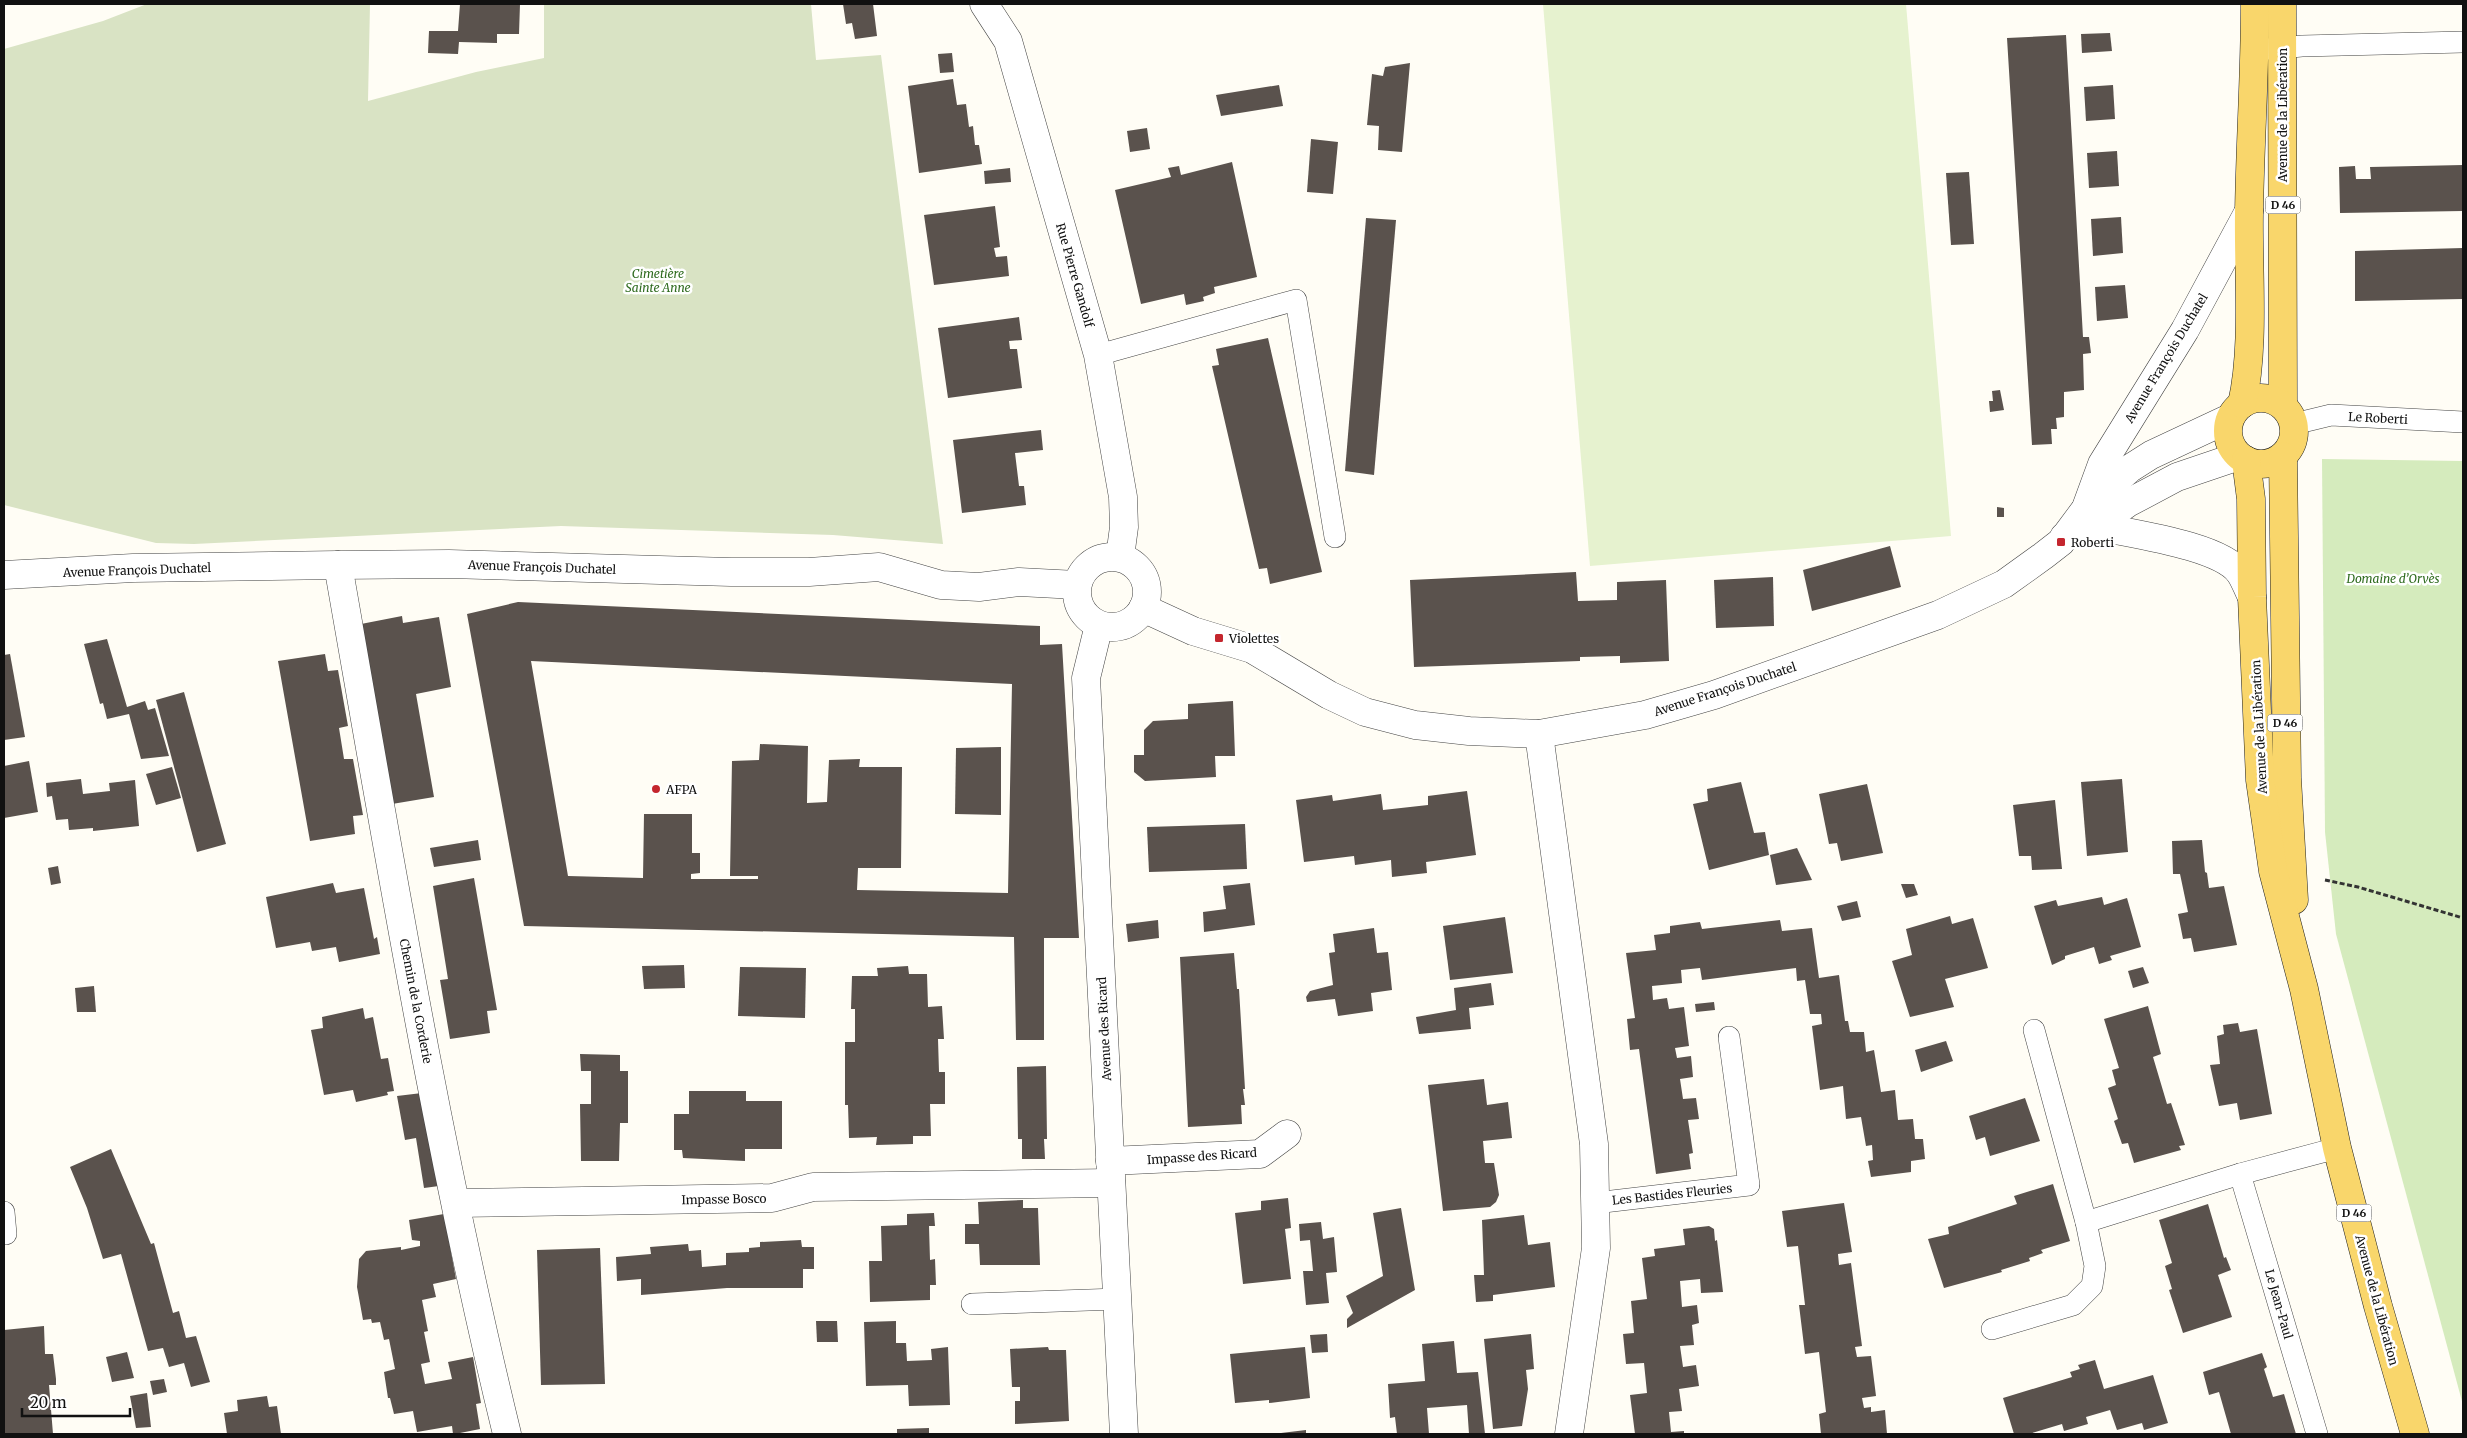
<svg xmlns="http://www.w3.org/2000/svg" width="2467" height="1438" viewBox="0 0 2467 1438" font-family="Merriweather,serif">
  <style>
    .green { fill: #d5ebbd }
    .cemetery { fill: #d9e3c4 }
    .pitch { fill: #e6f2cf }
    .building { fill: #5a524d; fill-rule: evenodd }
    .lines { fill: none; stroke-linecap: round; stroke-linejoin: round }
    .service-casing { stroke: #444; stroke-width: 22 }
    .minor-casing { stroke: #444; stroke-width: 29 }
    .primary-casing { stroke: #222; stroke-width: 29 }
    .path { stroke: #333; stroke-width: 3; stroke-dasharray: 5 2.5; stroke-linecap: butt }
    .service { stroke: #fff; stroke-width: 21 }
    .minor { stroke: #fff; stroke-width: 28 }
    .primary { stroke: #f9d66b; stroke-width: 28 }
    .poi-dot { fill: #c4262e; stroke: #fff; stroke-width: 2 }
    .labels { text-anchor: middle; dominant-baseline: central; stroke-width: 5; stroke-linejoin: round; paint-order: stroke }
    .shield { fill: #fff; stroke: #585858; stroke-width: 1 }
    .shield-label { font-size: 11px; font-weight: bold; fill: #111 }
    .street-label { font-size: 12px; fill: #111; stroke: #fff }
    .park-label { font-size: 12px; font-style: italic; fill: #2f6b1f; stroke: #fff }
    .poi-label { font-size: 12px; fill: #111; stroke: #fff; text-anchor: start }
  </style>
  <rect width="100%" height="100%" fill="#fffdf5"/>
  <polygon class="green" points="2322,459 2463,461 2463,1405 2336,934 2325,832"/>
  <polygon class="cemetery" points="147,4 370,4 368,101 476,72 544,58 544,4 811,4 816,60 881,55 943,544 833,535 561,526 194,544 156,543 4,505 4,49 103,21"/>
  <polygon class="pitch" points="1543,4 1906,4 1951,536 1590,566"/>
  <g class="building">
    <polygon points="460,4 520,4 519,34 497,34 497,43 459,42 458,54 428,53 429,31 458,31"/>
    <polygon points="843,4 873,4 877,36 855,39 852,23 846,24"/>
    <polygon points="2110,33 2112,51 2082,53 2081,34"/>
    <polygon points="2066,35 2083,337 2089,337 2091,353 2083,354 2084,390 2064,392 2064,417 2056,418 2057,429 2051,429 2052,444 2032,445 2007,38"/>
    <polygon points="952,53 954,72 940,73 938,54"/>
    <polygon points="1410,63 1402,152 1378,150 1379,126 1367,125 1372,74 1383,76 1385,67"/>
    <polygon points="953,79 957,105 966,104 969,127 973,126 975,145 979,145 982,164 919,173 908,86"/>
    <polygon points="1279,85 1283,106 1221,116 1216,95"/>
    <polygon points="2113,85 2115,119 2086,121 2084,87"/>
    <polygon points="1147,128 1150,149 1130,152 1127,131"/>
    <polygon points="1311,139 1338,142 1333,194 1307,192"/>
    <polygon points="2117,151 2119,186 2089,188 2087,153"/>
    <polygon points="1232,162 1257,277 1214,287 1215,293 1203,297 1204,301 1186,305 1184,294 1141,304 1115,190 1171,177 1168,168 1179,166 1181,175"/>
    <polygon points="2463,165 2463,211 2340,213 2339,167 2355,166 2356,179 2371,179 2370,167"/>
    <polygon points="1010,168 1011,182 985,184 984,171"/>
    <polygon points="1969,172 1974,244 1951,245 1946,173"/>
    <polygon points="995,206 1000,247 994,248 996,257 1007,256 1009,276 934,285 924,215"/>
    <polygon points="2121,217 2123,253 2093,256 2091,219"/>
    <polygon points="1366,218 1396,220 1374,475 1345,471"/>
    <polygon points="2463,248 2463,299 2355,301 2355,251"/>
    <polygon points="2125,285 2128,318 2097,321 2095,287"/>
    <polygon points="1019,317 1022,340 1009,341 1010,349 1017,349 1022,388 948,398 938,328"/>
    <polygon points="1268,338 1322,572 1270,584 1267,568 1259,569 1212,366 1219,365 1216,349"/>
    <polygon points="2000,390 2004,410 1990,412 1989,401 1993,401 1992,391"/>
    <polygon points="1041,430 1043,450 1015,453 1019,486 1024,486 1026,505 962,513 953,440"/>
    <polygon points="1997,507 2004,508 2004,517 1997,517"/>
    <polygon points="1890,546 1901,587 1812,611 1803,570"/>
    <polygon points="1576,572 1578,601 1617,600 1617,582 1666,580 1669,661 1620,663 1620,656 1580,657 1580,661 1414,667 1410,580"/>
    <polygon points="1773,577 1774,626 1716,628 1714,580"/>
    <path d="M 518,602 L 1040,626 L 1040,645 L 1062,644 L 1079,938 L 1044,938 L 1044,1040 L 1016,1040 L 1014,937 L 524,926 L 467,614 ZM 531,661 L 1012,684 L 1008,893 L 857,890 L 858,868 L 901,868 L 902,767 L 859,767 L 860,759 L 829,760 L 827,802 L 807,803 L 808,746 L 760,744 L 759,760 L 732,761 L 730,876 L 758,876 L 758,879 L 691,879 L 691,874 L 700,873 L 700,853 L 692,853 L 692,814 L 644,814 L 643,878 L 568,876 Z"/>
    <polygon points="402,616 403,623 439,617 451,687 416,694 434,797 392,804 361,624"/>
    <polygon points="107,639 127,707 145,701 148,710 155,708 169,756 141,759 129,714 107,719 103,703 100,704 84,644"/>
    <polygon points="10,654 25,737 4,740 4,655"/>
    <polygon points="325,654 328,671 338,670 348,726 339,728 344,759 353,759 363,815 353,816 355,834 310,841 278,661"/>
    <polygon points="184,692 226,844 197,852 156,700"/>
    <polygon points="1233,701 1235,756 1215,756 1216,777 1145,781 1134,772 1134,755 1144,755 1144,730 1153,721 1188,719 1188,704"/>
    <polygon points="1001,747 1001,815 955,814 956,748"/>
    <polygon points="29,761 38,812 4,818 4,766"/>
    <polygon points="172,767 181,798 156,805 146,774"/>
    <polygon points="81,779 83,794 110,791 109,783 135,780 139,826 93,831 93,828 69,830 68,819 56,820 52,796 47,797 46,783"/>
    <polygon points="2122,779 2128,852 2087,856 2081,782"/>
    <polygon points="1741,782 1754,833 1765,832 1769,855 1709,870 1693,804 1708,801 1707,789"/>
    <polygon points="1867,784 1883,853 1841,861 1837,843 1829,844 1819,794"/>
    <polygon points="1467,791 1476,855 1426,862 1427,873 1392,877 1391,860 1355,865 1354,856 1304,862 1296,800 1332,795 1333,801 1381,794 1383,810 1428,805 1428,796"/>
    <polygon points="2055,800 2062,869 2032,870 2031,856 2019,856 2013,805"/>
    <polygon points="1245,824 1247,869 1149,872 1147,827"/>
    <polygon points="478,840 481,860 434,867 430,848"/>
    <polygon points="2202,840 2205,872 2207,873 2209,888 2224,886 2237,945 2194,952 2191,938 2183,939 2178,914 2188,912 2180,874 2173,874 2172,841"/>
    <polygon points="1797,848 1812,880 1776,885 1770,855"/>
    <polygon points="58,866 61,883 51,885 48,868"/>
    <polygon points="474,878 497,1010 487,1011 490,1033 450,1039 440,980 448,979 433,886"/>
    <polygon points="333,883 336,893 364,888 374,939 377,937 380,954 339,962 336,947 312,951 310,942 276,948 266,897"/>
    <polygon points="1250,883 1255,925 1204,932 1203,912 1226,909 1223,886"/>
    <polygon points="1901,884 1914,884 1918,895 1906,898"/>
    <polygon points="2102,897 2104,905 2127,898 2141,947 2110,956 2112,960 2099,964 2094,947 2065,956 2065,959 2052,965 2034,906 2056,900 2058,906"/>
    <polygon points="1857,901 1861,917 1842,921 1837,906"/>
    <polygon points="1950,916 1952,924 1973,918 1988,968 1945,979 1954,1007 1910,1017 1892,961 1912,955 1906,929"/>
    <polygon points="1505,917 1513,973 1450,980 1443,926"/>
    <polygon points="1158,920 1159,938 1128,942 1126,924"/>
    <polygon points="1780,920 1782,931 1812,928 1819,978 1839,975 1845,1021 1848,1021 1850,1032 1864,1032 1866,1052 1874,1050 1881,1092 1895,1090 1898,1120 1913,1119 1915,1139 1923,1139 1925,1159 1911,1161 1911,1172 1871,1177 1868,1161 1873,1160 1872,1145 1866,1146 1861,1117 1846,1119 1843,1086 1820,1090 1812,1026 1822,1024 1821,1014 1810,1014 1805,980 1797,981 1796,968 1702,980 1700,968 1681,970 1682,983 1652,986 1653,1000 1667,998 1669,1009 1684,1007 1689,1046 1675,1048 1677,1058 1691,1056 1693,1077 1680,1079 1683,1099 1696,1098 1699,1119 1688,1120 1693,1153 1689,1154 1691,1169 1656,1174 1639,1049 1630,1050 1627,1019 1635,1018 1626,953 1656,950 1654,935 1670,933 1670,926 1700,922 1702,929"/>
    <polygon points="1374,928 1377,953 1388,952 1392,990 1371,993 1373,1011 1338,1016 1335,999 1307,1002 1306,997 1310,991 1333,985 1329,953 1335,952 1333,934"/>
    <polygon points="1234,953 1237,989 1239,989 1245,1089 1243,1089 1245,1105 1241,1105 1242,1124 1188,1127 1180,957"/>
    <polygon points="684,965 685,988 644,989 642,966"/>
    <polygon points="908,966 909,974 927,974 928,1007 942,1006 944,1039 938,1039 939,1072 945,1072 945,1104 930,1104 931,1136 913,1136 913,1144 876,1145 877,1137 849,1138 848,1105 845,1105 845,1042 855,1042 855,1009 851,1009 852,976 878,976 877,968"/>
    <polygon points="740,967 806,968 805,1018 738,1016"/>
    <polygon points="2143,967 2149,983 2133,988 2128,971"/>
    <polygon points="1491,983 1494,1005 1469,1008 1471,1029 1419,1034 1416,1017 1456,1010 1454,988"/>
    <polygon points="94,986 96,1012 77,1012 75,988"/>
    <polygon points="1714,1002 1715,1010 1696,1012 1695,1004"/>
    <polygon points="2148,1006 2161,1054 2153,1057 2167,1104 2171,1103 2185,1145 2179,1146 2181,1150 2134,1163 2128,1143 2122,1144 2114,1121 2118,1119 2108,1088 2116,1085 2112,1070 2119,1068 2104,1019"/>
    <polygon points="363,1008 365,1019 373,1017 381,1059 388,1058 394,1091 387,1092 388,1095 356,1102 353,1090 324,1095 311,1030 323,1028 322,1017"/>
    <polygon points="2238,1023 2240,1032 2257,1029 2272,1114 2240,1120 2237,1103 2219,1106 2210,1065 2220,1064 2217,1036 2224,1034 2223,1025"/>
    <polygon points="1946,1041 1953,1061 1921,1072 1915,1050"/>
    <polygon points="580,1054 620,1055 620,1071 628,1071 628,1123 620,1123 619,1161 581,1161 580,1104 591,1104 591,1071 581,1071"/>
    <polygon points="1046,1066 1047,1139 1044,1139 1045,1159 1022,1159 1022,1139 1018,1139 1017,1067"/>
    <polygon points="1484,1079 1487,1105 1508,1102 1512,1138 1483,1141 1485,1163 1494,1163 1499,1195 1496,1202 1490,1207 1443,1211 1428,1085"/>
    <polygon points="689,1091 746,1091 746,1101 782,1101 782,1149 745,1149 745,1161 683,1158 682,1150 674,1150 674,1114 689,1114"/>
    <polygon points="422,1093 439,1186 424,1188 416,1138 405,1140 397,1096"/>
    <polygon points="2025,1098 2040,1141 1990,1156 1985,1137 1976,1140 1969,1116"/>
    <polygon points="111,1149 151,1244 154,1243 173,1313 179,1311 186,1338 196,1336 210,1382 191,1387 184,1363 169,1367 163,1348 148,1351 121,1254 103,1259 87,1208 70,1167"/>
    <polygon points="2053,1184 2070,1241 2041,1250 2043,1253 2029,1258 2030,1261 2001,1270 2002,1272 1944,1288 1928,1239 1949,1234 1948,1227 2017,1204 2014,1196"/>
    <polygon points="1288,1198 1291,1228 1285,1229 1291,1279 1243,1284 1235,1213 1261,1210 1261,1201"/>
    <polygon points="1023,1200 1023,1208 1038,1208 1040,1265 980,1265 979,1244 965,1244 965,1224 979,1224 978,1202"/>
    <polygon points="1844,1203 1852,1252 1838,1254 1839,1265 1851,1263 1862,1346 1855,1347 1857,1357 1871,1356 1876,1396 1862,1398 1864,1408 1871,1407 1871,1412 1885,1410 1887,1434 1821,1434 1819,1414 1826,1412 1819,1352 1805,1354 1799,1305 1805,1305 1798,1246 1787,1247 1782,1211"/>
    <polygon points="2208,1204 2224,1258 2226,1257 2231,1270 2218,1275 2232,1317 2183,1333 2169,1290 2172,1289 2165,1266 2172,1263 2159,1220"/>
    <polygon points="1401,1208 1415,1290 1347,1328 1347,1319 1353,1313 1346,1296 1383,1276 1373,1213"/>
    <polygon points="934,1213 935,1226 929,1226 930,1260 935,1259 936,1285 930,1285 930,1300 870,1302 869,1261 882,1261 881,1226 907,1225 907,1214"/>
    <polygon points="444,1214 456,1279 433,1284 436,1297 422,1300 428,1331 424,1332 430,1362 421,1364 425,1384 452,1379 448,1362 473,1357 481,1403 476,1404 480,1429 455,1434 453,1434 452,1426 417,1432 413,1411 394,1414 390,1398 388,1398 384,1372 395,1369 389,1339 384,1340 380,1322 372,1323 371,1319 363,1320 357,1287 359,1259 366,1251 401,1247 401,1250 420,1246 420,1241 412,1240 409,1220"/>
    <polygon points="1524,1215 1528,1245 1550,1242 1555,1287 1493,1295 1493,1301 1476,1302 1474,1275 1484,1275 1482,1220"/>
    <polygon points="1321,1222 1323,1239 1334,1237 1337,1272 1326,1273 1329,1303 1306,1305 1303,1271 1313,1271 1310,1240 1300,1241 1299,1224"/>
    <polygon points="1709,1226 1714,1229 1715,1241 1717,1240 1723,1292 1701,1293 1700,1279 1680,1281 1682,1307 1697,1305 1699,1323 1692,1325 1694,1345 1680,1346 1683,1367 1696,1365 1699,1386 1679,1389 1682,1411 1669,1412 1671,1432 1684,1431 1684,1434 1635,1434 1630,1395 1647,1393 1644,1363 1626,1364 1623,1334 1634,1333 1631,1301 1647,1299 1642,1258 1655,1256 1654,1249 1685,1245 1683,1229"/>
    <polygon points="801,1240 802,1247 814,1247 814,1269 803,1269 803,1288 727,1288 641,1295 641,1279 617,1281 616,1257 651,1254 650,1247 688,1244 689,1251 701,1250 702,1267 726,1265 726,1253 749,1252 749,1248 760,1247 760,1242"/>
    <polygon points="600,1248 605,1384 541,1385 537,1250"/>
    <polygon points="816,1321 837,1321 838,1342 817,1342"/>
    <polygon points="896,1321 896,1343 906,1343 907,1361 932,1360 931,1349 948,1347 950,1405 909,1406 908,1385 866,1386 864,1322"/>
    <polygon points="44,1326 45,1354 53,1354 56,1379 56,1385 49,1385 53,1434 4,1434 4,1330"/>
    <polygon points="1327,1334 1328,1352 1312,1353 1310,1335"/>
    <polygon points="1531,1334 1534,1369 1526,1370 1528,1389 1522,1426 1493,1429 1484,1339"/>
    <polygon points="1454,1341 1457,1373 1478,1372 1485,1434 1469,1434 1467,1405 1427,1408 1429,1434 1397,1434 1395,1417 1390,1418 1388,1384 1425,1381 1422,1344"/>
    <polygon points="1048,1347 1049,1350 1066,1350 1069,1421 1015,1424 1015,1401 1020,1401 1020,1387 1012,1387 1010,1349"/>
    <polygon points="1305,1347 1310,1398 1269,1403 1269,1400 1235,1403 1230,1354"/>
    <polygon points="127,1352 134,1378 112,1382 106,1357"/>
    <polygon points="2262,1353 2267,1367 2264,1369 2273,1397 2284,1394 2296,1434 2231,1434 2219,1392 2209,1395 2203,1372"/>
    <polygon points="2095,1360 2104,1389 2153,1375 2168,1423 2144,1430 2142,1423 2117,1430 2110,1410 2086,1417 2088,1424 2064,1431 2062,1424 2029,1434 2014,1434 2003,1398 2072,1377 2070,1372 2080,1369 2078,1365"/>
    <polygon points="164,1379 167,1392 153,1395 150,1381"/>
    <polygon points="147,1393 151,1427 136,1428 130,1396"/>
    <polygon points="267,1396 269,1407 277,1406 281,1434 227,1434 224,1413 238,1411 237,1400"/>
    <polygon points="929,1428 929,1434 897,1434 897,1429"/>
    <polygon points="1306,1430 1306,1434 1281,1434 1281,1433"/>
  </g>
  <g class="lines">
    <g class="service-casing">
      <g id="service">
        <polyline points="2269,49 2302,46 2463,42"/>
        <polyline points="1098,355 1296,300 1335,537"/>
        <polyline points="2294,424 2331,415 2463,422"/>
        <polyline points="2240,1174 2317,1434"/>
        <polyline points="1595,1203 1749,1185 1729,1037"/>
        <polyline points="4,1212 6,1234 4,1234"/>
        <polyline points="2086,1222 2240,1174 2337,1148"/>
        <polyline points="972,1304 1118,1299"/>
        <polyline points="1992,1329 2073,1305 2092,1286 2095,1266 2086,1222 2034,1030"/>
      </g>
    </g>
    <g class="minor-casing">
      <g id="minor">
        <polyline points="984,4 1008,41 1098,355 1123,497 1124,527 1120,557"/>
        <polyline points="2087,505 2102,464 2185,330 2249,211"/>
        <path d="M 2096,526 C 2130,534 2220,545 2240,573 C 2245,580 2248,590 2252,597"/>
        <polyline points="2064,537 2096,526 2128,503 2177,477 2239,456"/>
        <circle cx="1112" cy="592" r="35"/>
        <path d="M 338,565 C 389,855 437,1147 507,1434"/>
        <polyline points="4,575 133,568 338,565 449,564 731,572 809,572 879,567 941,585 979,587 1019,582 1077,585"/>
        <polyline points="1143,608 1193,631 1252,649 1329,695 1365,712 1415,725 1469,731 1539,734 1645,715 1714,695 1938,615 2004,584 2043,556 2061,542 2087,507 2129,469 2151,455 2230,418"/>
        <polyline points="1099,625 1086,678 1124,1434"/>
        <polyline points="1539,734 1594,1144 1596,1248 1569,1434"/>
        <polyline points="1110,1161 1260,1154 1287,1134"/>
        <polyline points="456,1203 772,1198 813,1187 1111,1183"/>
      </g>
    </g>
    <g class="primary-casing">
      <g id="primary">
        <polyline points="2282,4 2283,405"/>
        <circle cx="2261" cy="431" r="33"/>
        <path d="M 2242,404 C 2255,347 2248,273 2249,214 C 2250,144 2255,74 2255,4"/>
        <polyline points="2283,456 2287,778 2294,900"/>
        <polyline points="2246,460 2251,499 2252,597 2260,780 2273,871 2304,989 2337,1148 2378,1306 2415,1434"/>
      </g>
    </g>
    <polyline class="path" points="2325,880 2358,887 2463,918"/>
    <use href="#service" class="service"/>
    <use href="#minor" class="minor"/>
    <use href="#primary" class="primary"/>
  </g>
  <g class="poi-dot">
    <rect x="2056" y="537" width="10" height="10" rx="2.5"/>
    <rect x="1214" y="633" width="10" height="10" rx="2.5"/>
    <circle cx="656" cy="789" r="5"/>
  </g>
  <g class="labels">
    <g class="shield">
      <rect x="2265.5" y="196.5" width="35" height="17" rx="4"/>
      <rect x="2267.5" y="714.5" width="35" height="17" rx="4"/>
      <rect x="2336.5" y="1204.5" width="35" height="17" rx="4"/>
    </g>
    <g class="shield-label">
      <text x="2283" y="205">D 46</text>
      <text x="2285" y="723">D 46</text>
      <text x="2354" y="1213">D 46</text>
    </g>
    <g class="street-label">
      <text transform="translate(2282 115) rotate(-90)">Avenue de la Libération</text>
      <text transform="translate(1075 275) rotate(74)">Rue Pierre Gandolf</text>
      <text transform="translate(2166 358) rotate(-59)">Avenue François Duchatel</text>
      <text transform="translate(2378 418) rotate(3)">Le Roberti</text>
      <text transform="translate(542 567) rotate(2)">Avenue François Duchatel</text>
      <text transform="translate(137 570) rotate(-2)">Avenue François Duchatel</text>
      <text transform="translate(1725 689) rotate(-18)">Avenue François Duchatel</text>
      <text transform="translate(2259 727) rotate(-93)">Avenue de la Libération</text>
      <text transform="translate(416 1001) rotate(79)">Chemin de la Corderie</text>
      <text transform="translate(1104 1029) rotate(-93)">Avenue des Ricard</text>
      <text transform="translate(1202 1156) rotate(-4)">Impasse des Ricard</text>
      <text transform="translate(1672 1194) rotate(-6)">Les Bastides Fleuries</text>
      <text transform="translate(724 1199) rotate(-1)">Impasse Bosco</text>
      <text transform="translate(2377 1300) rotate(75)">Avenue de la Libération</text>
      <text transform="translate(2279 1304) rotate(74)">Le Jean-Paul</text>
    </g>
    <g class="park-label">
      <text x="658" y="273">Cimetière<tspan x="658" dy="14">Sainte Anne</tspan></text>
      <text x="2393" y="578">Domaine d’Orvès</text>
    </g>
    <g class="poi-label">
      <text x="2071" y="542">Roberti</text>
      <text x="1229" y="638">Violettes</text>
      <text x="666" y="789">AFPA</text>
    </g>
  </g>
  <rect width="2467" height="1438" fill="none" stroke="#111111" stroke-width="10"/>
  <path d="M22 1408v8h108v-8" fill="none" stroke="#111111" stroke-width="2.5"/>
  <text x="30" y="1408" font-size="15" fill="#111111" stroke="#ffffff" stroke-width="4" paint-order="stroke">20 m</text>
</svg>
